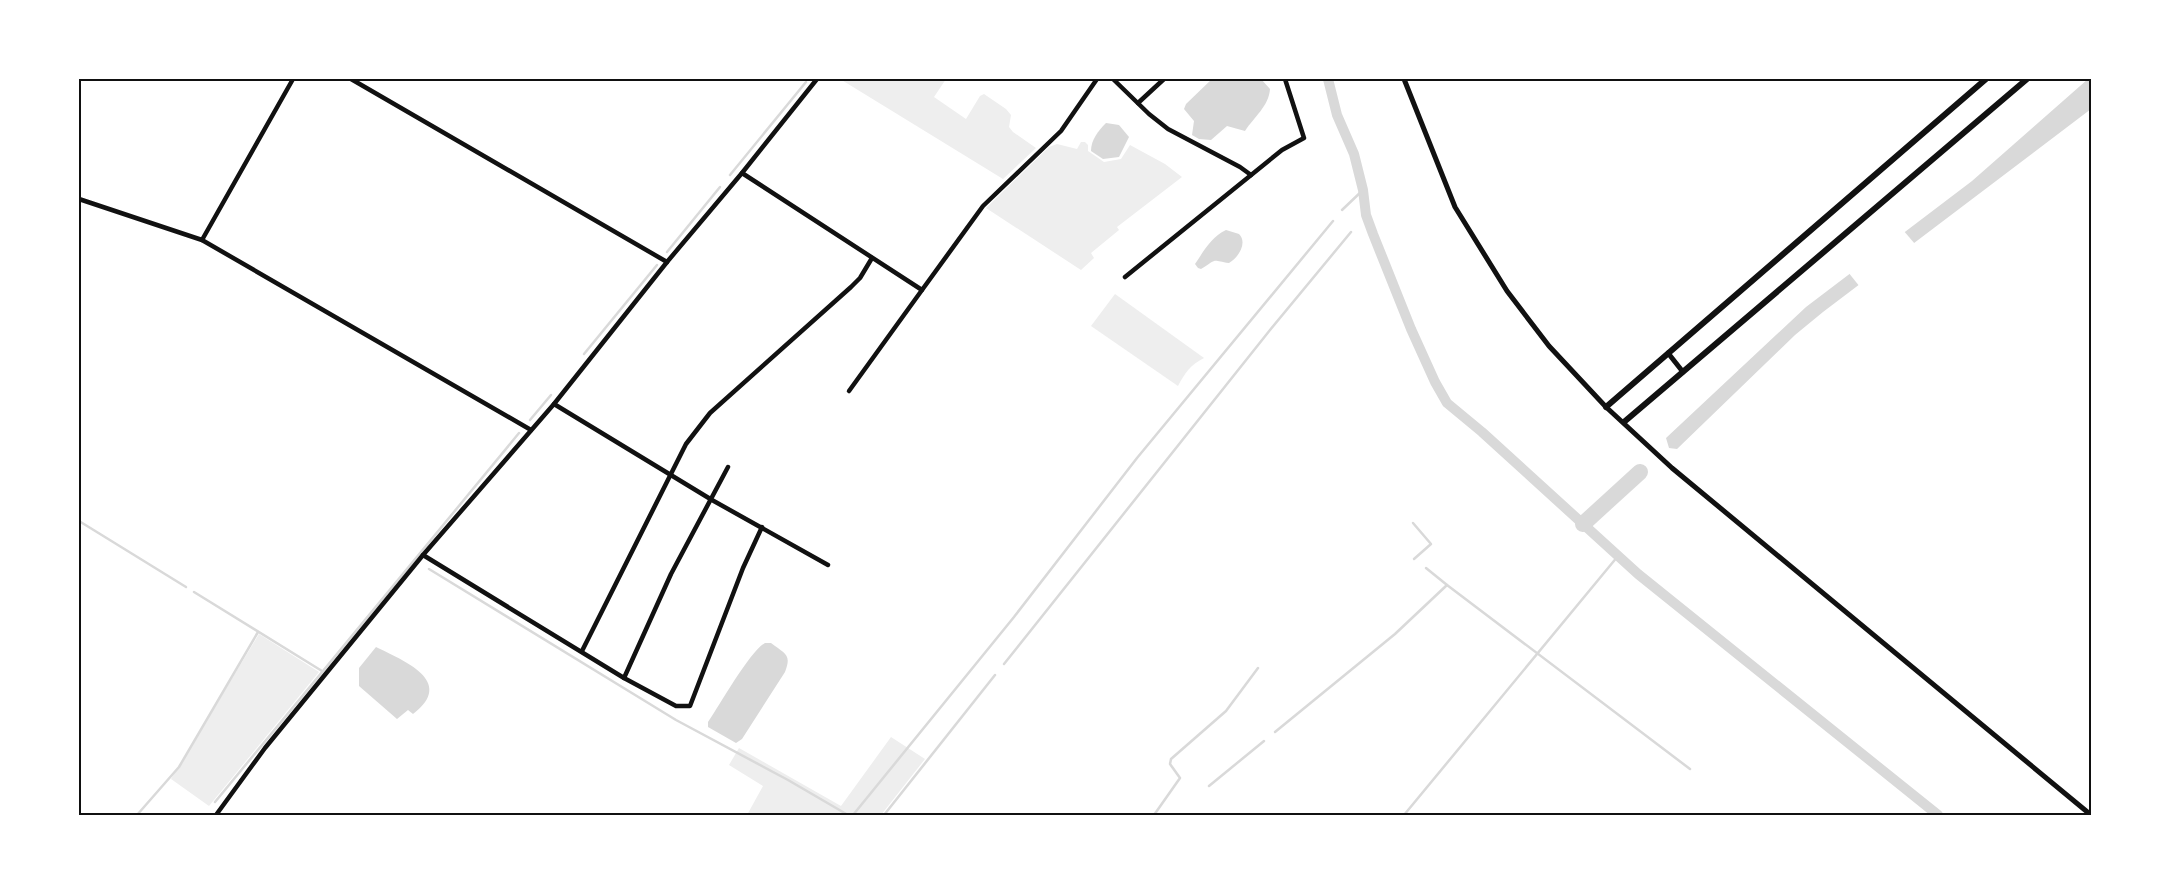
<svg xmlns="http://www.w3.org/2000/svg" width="2170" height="894" viewBox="0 0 2170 894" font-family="Mulish,sans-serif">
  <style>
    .green { fill: #eee }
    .water { fill: #d9d9d9 }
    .pier { fill: #fff }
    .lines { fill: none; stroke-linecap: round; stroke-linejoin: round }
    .stream { stroke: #d9d9d9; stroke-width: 2.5 }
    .canal { stroke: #d9d9d9; stroke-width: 10 }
    .river { stroke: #d9d9d9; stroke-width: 16 }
    .minor { stroke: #111; stroke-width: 4.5 }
    .tertiary { stroke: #111; stroke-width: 5 }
    .secondary { stroke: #111; stroke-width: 6 }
    .neatline { fill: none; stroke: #111; stroke-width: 2 }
  </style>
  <rect width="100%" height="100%" fill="#fff"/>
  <g class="green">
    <polygon points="840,79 946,79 934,97 966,119 980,96 984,94 1006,109 1011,115 1009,127 1013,132 1036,148 1003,179"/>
    <polygon points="1081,142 1085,142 1088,145 1088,151 1104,162 1121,159 1130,145 1165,164 1182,177 1117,227 1119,230 1091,253 1094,258 1081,270 986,208 1049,147 1057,144 1077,149"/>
    <path d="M 1115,294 L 1204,358 C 1190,365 1185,373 1178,386 L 1091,326 Z"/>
    <polygon points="259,634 319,672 209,806 171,779"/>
    <polygon points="891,737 925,759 881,815 747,815 763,786 729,765 739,748 841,806"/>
  </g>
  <g class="water">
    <path d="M 1212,79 L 1261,79 L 1270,89 C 1269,106 1254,117 1245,131 L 1227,126 L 1211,140 L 1199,139 L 1192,135 L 1194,121 L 1184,109 L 1186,104 Z"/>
    <polygon points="2088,79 2091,79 2091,109 1823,312 1795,335 1677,449 1669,448 1666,438 1806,307 1972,181"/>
    <path d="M 1106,123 L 1119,125 L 1129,137 L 1119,157 L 1103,159 L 1091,151 C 1091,140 1098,131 1106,123 Z"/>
    <path d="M 1226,230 L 1239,234 C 1248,243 1238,258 1229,263 C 1211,260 1218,258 1201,269 L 1198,268 L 1195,264 C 1204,251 1211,237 1226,230 Z"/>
    <path d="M 765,643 L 771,643 C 785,654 792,654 785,672 L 742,739 L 736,743 L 708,727 L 708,722 C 720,705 750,651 765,643 Z"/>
    <path d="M 376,647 C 402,660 457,681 413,714 L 408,710 L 397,719 L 359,686 L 359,668 Z"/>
  </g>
  <polygon class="pier" points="1903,230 1915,244 1860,287 1848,272"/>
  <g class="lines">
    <g class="stream">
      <polyline points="730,175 806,82"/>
      <polyline points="1342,210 1363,190"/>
      <polyline points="667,252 720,187"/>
      <polyline points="584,354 657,265"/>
      <polyline points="530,420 551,395"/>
      <polyline points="79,521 186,587"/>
      <polyline points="1413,523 1431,544 1414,559"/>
      <polyline points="429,569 676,720 788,780 848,815"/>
      <polyline points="1447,585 1690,769"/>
      <polyline points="194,592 322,671"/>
      <polyline points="1004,664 1270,330 1351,232"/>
      <polyline points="1275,732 1395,634 1447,585 1426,568"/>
      <polyline points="1209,786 1264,741"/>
      <polyline points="215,802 519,433"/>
      <polyline points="137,815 179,767 258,632"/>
      <polyline points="853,815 1014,617 1137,458 1333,221"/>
      <polyline points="884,815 995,675"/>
      <polyline points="1154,815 1180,778 1170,764 1171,759 1226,711 1258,668"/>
      <polyline points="1404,815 1618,556"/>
    </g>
    <polyline class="canal" points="1328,79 1337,115 1354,154 1363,190 1366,215 1373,234 1411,329 1435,382 1447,403 1482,432 1638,574 1938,815"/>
    <polyline class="river" points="1583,524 1640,472"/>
    <g class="minor">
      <polyline points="351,79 667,262"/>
      <polyline points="1113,79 1149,114 1168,129 1240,167 1251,175"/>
      <polyline points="1138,103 1164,79"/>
      <polyline points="742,173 922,290 983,206 1061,131 1097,79"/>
      <polyline points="79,199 202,240 531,430"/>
      <polyline points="202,240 293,79"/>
      <polyline points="1125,277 1282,150 1304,138 1285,79"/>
      <polyline points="849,391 922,290"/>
      <polyline points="554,404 712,500 828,565"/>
      <polyline points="423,555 624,678 676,706 690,706 743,568 762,527"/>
      <polyline points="582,651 686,444 710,413 851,287 860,278 872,258"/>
      <polyline points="624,678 671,574 728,467"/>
      <polyline points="216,815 265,748 423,555 554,404 667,262 742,173 817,79"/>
    </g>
    <g class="tertiary">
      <polyline points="1404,79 1455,207 1507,291 1549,346 1606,407 1672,468 2091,815"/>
      <polyline points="1668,353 1683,372"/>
    </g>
    <g class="secondary">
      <polyline points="1606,407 1986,79"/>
      <polyline points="1624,422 2027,79"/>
    </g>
  </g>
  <rect width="2170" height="894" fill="none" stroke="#ffffff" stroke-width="160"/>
  <rect x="80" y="80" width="2010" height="734" class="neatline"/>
</svg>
